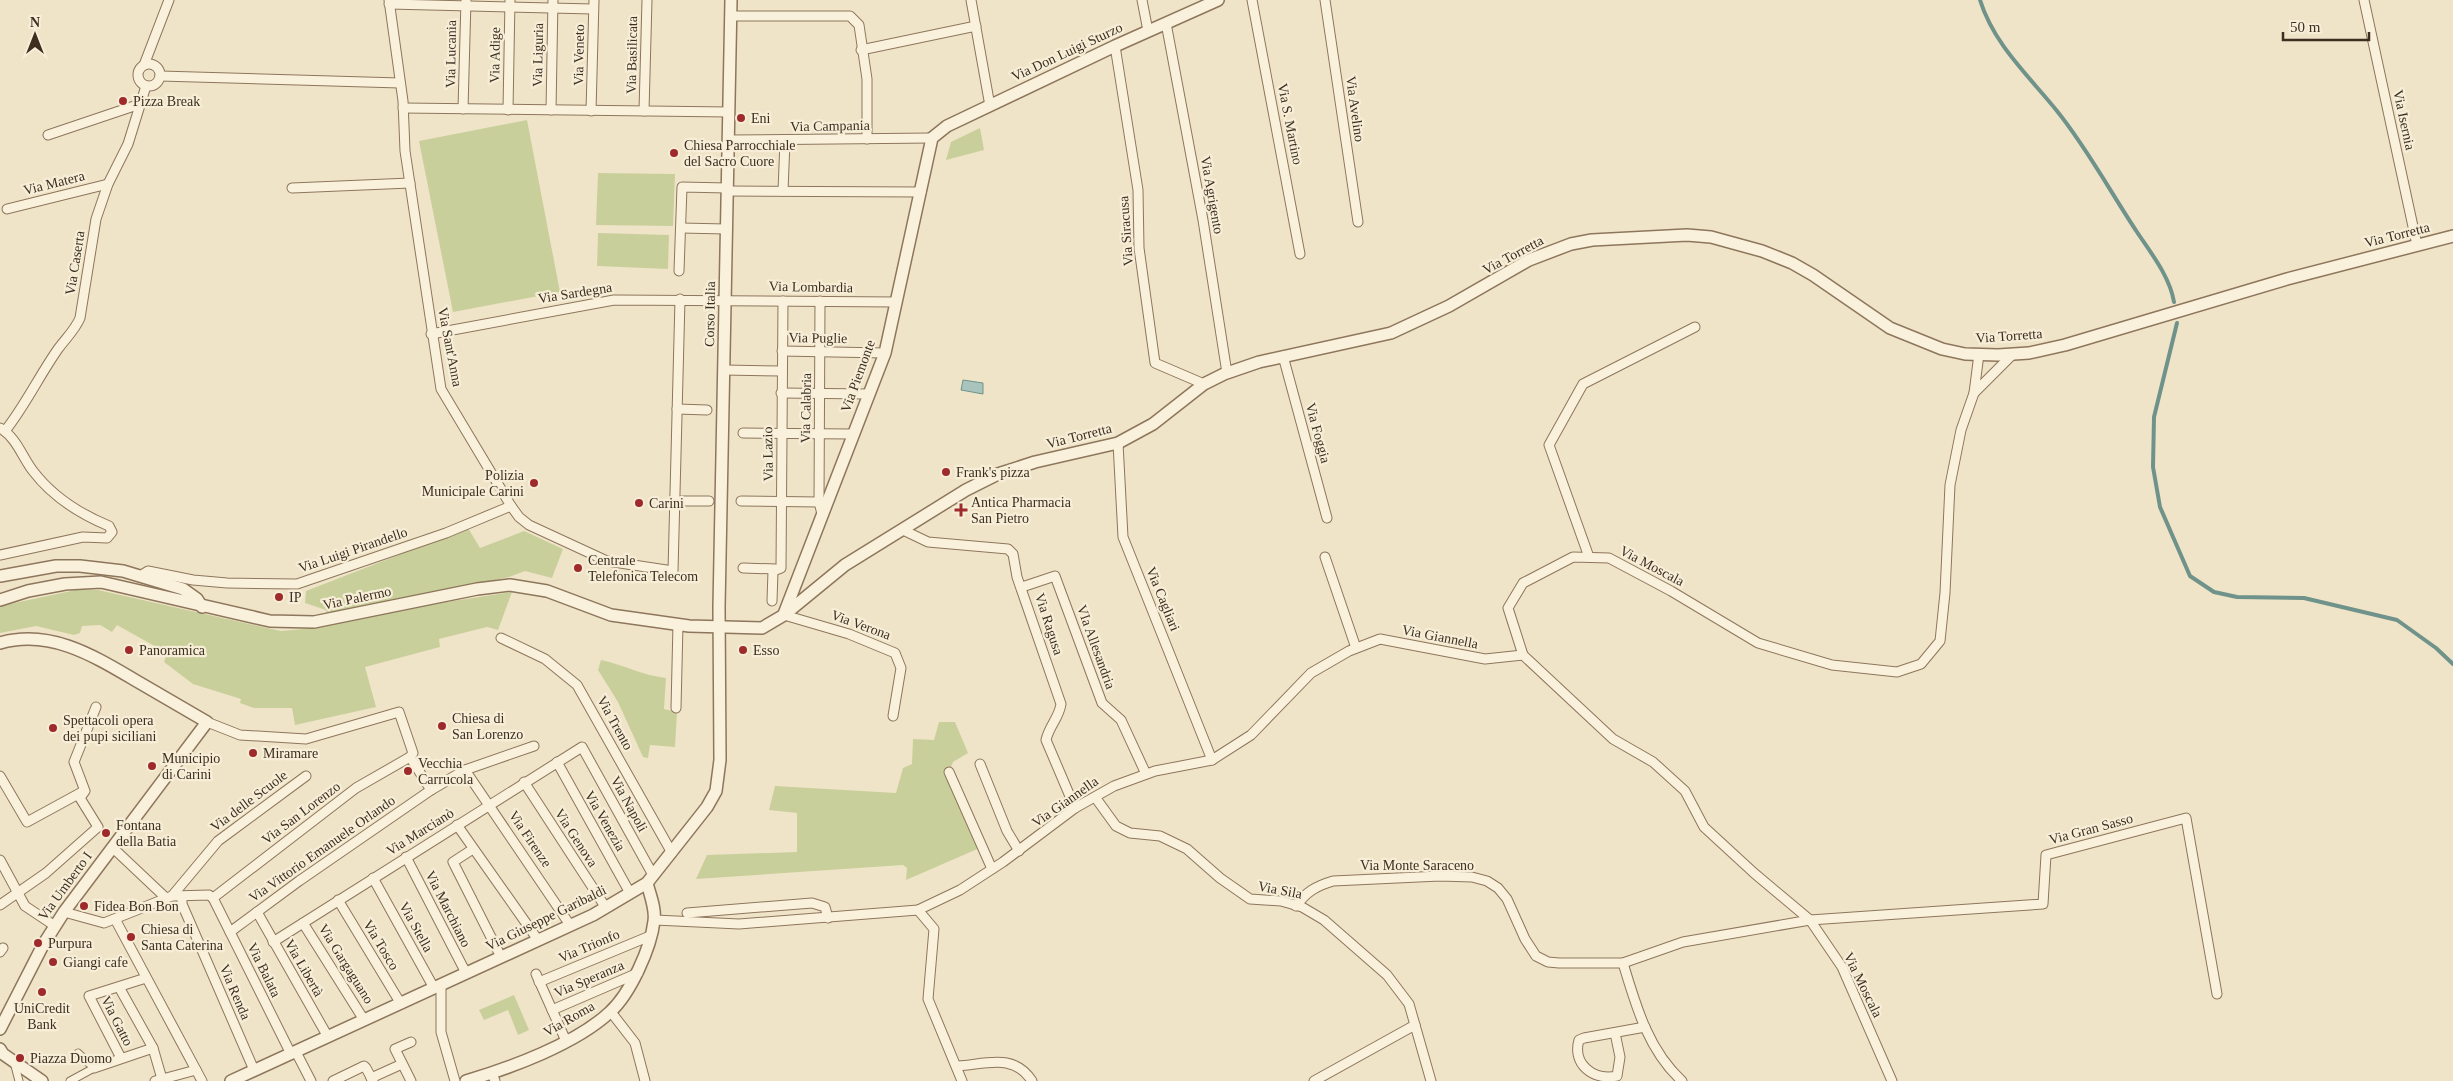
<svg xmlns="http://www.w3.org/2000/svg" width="2453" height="1081" viewBox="0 0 2453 1081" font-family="Georgia,serif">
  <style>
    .green { fill: #c9cf9b }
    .water { fill: #a9c4bc; stroke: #6f938a }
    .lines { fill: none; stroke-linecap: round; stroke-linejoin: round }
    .stream { stroke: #6f938a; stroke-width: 4 }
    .pedestrian-casing { stroke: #8d765c; stroke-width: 9 }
    .minor-casing { stroke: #8d765c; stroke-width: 11 }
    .tertiary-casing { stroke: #8d765c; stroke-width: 14 }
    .pedestrian { stroke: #faf1dc; stroke-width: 7 }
    .minor { stroke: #faf1dc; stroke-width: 9 }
    .tertiary { stroke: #faf1dc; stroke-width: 11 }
    .poi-dot { fill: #9e2a2b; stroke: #f7eed8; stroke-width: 2 }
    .labels { text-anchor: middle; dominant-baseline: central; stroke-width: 4.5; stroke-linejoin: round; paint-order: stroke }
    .street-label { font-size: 14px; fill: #3d2e20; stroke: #f7eed8 }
    .poi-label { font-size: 14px; fill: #3d2e20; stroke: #f7eed8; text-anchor: start }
  </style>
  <rect width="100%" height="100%" fill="#f0e4c8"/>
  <g class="green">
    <polygon points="527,120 560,292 453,312 419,141"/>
    <polygon points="980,128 984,150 946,160 951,142"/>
    <polygon points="598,173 675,174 673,226 596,225"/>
    <polygon points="598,233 669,235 668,269 597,266"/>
    <polygon points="468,528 480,548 524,531 563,549 552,578 525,571 509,577 327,615 326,610 305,603 306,591"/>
    <polygon points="76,590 98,590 281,631 314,628 401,609 512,592 498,630 487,627 439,639 440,647 365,667 376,707 295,725 292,708 254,708 240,703 241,699 193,684 164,662 167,653 117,625 112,632 100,625 82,626 80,633 74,635 36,626 0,633 0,606"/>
    <path d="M 601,660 C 624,665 641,675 666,678 L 664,709 L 677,712 L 675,747 L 650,745 L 648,758 L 643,757 L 618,702 L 598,670 Z"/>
    <polygon points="939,722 955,722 968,753 953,762 949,772 982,847 906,880 907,868 903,865 696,879 707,855 797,852 797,813 769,810 775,786 896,793 903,768 912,764 913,739 934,740"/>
    <polygon points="514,995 529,1030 518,1035 508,1010 484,1020 479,1010"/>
  </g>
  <polygon class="water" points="963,380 983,383 983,394 961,390"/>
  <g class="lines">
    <g class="stream">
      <path d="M 1980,0 C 1994,45 2029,76 2057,111 C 2087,148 2111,193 2137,232 C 2151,253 2170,277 2174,302"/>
      <polyline points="2177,323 2154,417 2153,467 2160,507 2190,576 2214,592 2237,597 2304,598 2397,620 2436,648 2453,664"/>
    </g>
    <g class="pedestrian-casing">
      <g id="pedestrian">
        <polyline points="14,1062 19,1081"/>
        <polyline points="70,1081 94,1068 78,1053"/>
      </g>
    </g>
    <g class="minor-casing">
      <g id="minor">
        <polyline points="389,0 403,101 405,151 441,389 511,506 519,517 529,525 607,561 673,571 680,299"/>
        <polyline points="971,0 990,106"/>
        <polyline points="1142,0 1148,31"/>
        <polyline points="1252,0 1300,254"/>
        <polyline points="1325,0 1358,222"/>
        <polyline points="2364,0 2417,245"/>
        <polyline points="389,4 593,9"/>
        <polyline points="731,16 850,16 859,25 867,79 867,139"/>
        <polyline points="1166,23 1203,220 1227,373"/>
        <polyline points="1115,46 1138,190 1139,248 1155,363 1204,384"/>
        <polyline points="861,50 976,26"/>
        <circle cx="149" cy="75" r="11"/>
        <polyline points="144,65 169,0"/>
        <polyline points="160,76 400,83"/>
        <polyline points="403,108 729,112"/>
        <polyline points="463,109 466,0"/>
        <polyline points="508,110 510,0"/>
        <polyline points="551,110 553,0"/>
        <polyline points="591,111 594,0"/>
        <polyline points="644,111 647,0"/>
        <polyline points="48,135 140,104"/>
        <polyline points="728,140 932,138"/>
        <polyline points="292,188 410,183"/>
        <polyline points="727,191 921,192"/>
        <polyline points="783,191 785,141"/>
        <polyline points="7,209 108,184"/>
        <polyline points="681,228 726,229"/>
        <polyline points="679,271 682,187 727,188"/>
        <polyline points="820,301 819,502 822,514"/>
        <polyline points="431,334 614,300 896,302"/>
        <polyline points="782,351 885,353"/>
        <polyline points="1283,356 1327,518"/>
        <polyline points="724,370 782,371"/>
        <polyline points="781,393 869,394"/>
        <polyline points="1974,393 2013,354"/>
        <polyline points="677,409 707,410"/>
        <path d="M 5,431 C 25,406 39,376 58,349 C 66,338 75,330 80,318 L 96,219 L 108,184 L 128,144 L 146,86"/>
        <polyline points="743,433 852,434"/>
        <polyline points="1118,443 1123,537 1212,760"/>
        <polyline points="675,501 709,501"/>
        <polyline points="741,501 819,502"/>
        <path d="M 903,530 L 928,542 L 1008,549 L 1013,554 L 1017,577 L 1061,704 C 1059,718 1049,726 1046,740 L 1075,808"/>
        <path d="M 0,555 L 83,537 L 107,538 L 112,532 L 109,526 C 80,514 52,496 33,471 C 22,457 17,438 0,428"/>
        <polyline points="1325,557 1356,648"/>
        <polyline points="1589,557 1549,445 1583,384 1695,327"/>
        <polyline points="743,568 776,569"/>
        <polyline points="140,576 148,571 193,580 227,583 297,584 446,533 511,506"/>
        <polyline points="1022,587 1055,576 1102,703 1121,720 1146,774"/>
        <polyline points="772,601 773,571 781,568 783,301"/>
        <polyline points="784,615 849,634 895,653 901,668 893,716"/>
        <polyline points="501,638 545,659 577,685 672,853"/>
        <polyline points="676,708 678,624"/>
        <polyline points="207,722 240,735 306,739 399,712 413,753 410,757 356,788 213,898"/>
        <polyline points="410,757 431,790"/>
        <polyline points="557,762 630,893"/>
        <polyline points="980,764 1007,831 1019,851"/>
        <polyline points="465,770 570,925"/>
        <polyline points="949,772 992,869"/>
        <polyline points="0,776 27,822 82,792"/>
        <polyline points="524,782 606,908"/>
        <polyline points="1095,797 1116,826 1130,833 1160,836 1187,849 1220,878 1250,899 1281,901 1302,907 1324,920 1387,975 1409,1004 1431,1081"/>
        <polyline points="457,825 538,940"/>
        <polyline points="112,847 166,898"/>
        <polyline points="473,849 453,862 501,957"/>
        <polyline points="406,857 466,973"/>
        <polyline points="0,860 25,906 55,926"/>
        <polyline points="373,878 434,988"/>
        <polyline points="172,896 218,841 306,776"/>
        <polyline points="182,897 182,904 254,1070"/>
        <polyline points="213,898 291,1054"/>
        <polyline points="338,900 401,1004"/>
        <polyline points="0,905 46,873 98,827 80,798 85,791 74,762 96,707"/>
        <path d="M 1296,906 C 1306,892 1316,886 1333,881 L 1440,876 L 1472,877 L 1487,881 L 1498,888 L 1507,899 L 1525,939 L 1536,956 L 1548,962 L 1559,963 L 1623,963 L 1683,942 L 1810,920 L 2043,904 L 2046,855 L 2186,818 L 2217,994"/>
        <polyline points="918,910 934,929 928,999 962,1081"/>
        <polyline points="64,912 104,923 172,896 209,895 213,898"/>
        <polyline points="257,912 328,1037"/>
        <polyline points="687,913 812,903 825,907 828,918"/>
        <polyline points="115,919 202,1081"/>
        <polyline points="655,920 739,924 918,910 960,890 1003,862 1075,808 1114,786 1155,771 1212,760 1251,735 1311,673 1349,651 1380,639 1485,659 1523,655"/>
        <polyline points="303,923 364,1020"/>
        <polyline points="230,932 299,881 431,790 465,770 534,746"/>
        <polyline points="273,942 582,747 653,875"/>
        <polyline points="0,952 3,948"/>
        <path d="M 1623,963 C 1636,1006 1648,1050 1682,1081"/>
        <polyline points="536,974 566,1041"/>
        <polyline points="539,982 650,936"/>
        <polyline points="441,985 441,1032 455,1081"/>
        <polyline points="119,987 153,1048 162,1079"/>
        <polyline points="552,1010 638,973"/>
        <polyline points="611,1012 635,1043 645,1081"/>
        <path d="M 1615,1033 L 1620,1057 L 1617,1076 C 1593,1081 1572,1064 1579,1040 L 1584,1038 L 1645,1027"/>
        <polyline points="296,1052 311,1081"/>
        <polyline points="121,1058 89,996 146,978"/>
        <path d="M 958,1066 C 987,1064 1014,1053 1032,1081"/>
        <polyline points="94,1068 153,1048"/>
        <polyline points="492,1073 495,1081"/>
        <polyline points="371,1078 402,1064"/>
        <polyline points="155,1081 196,1070"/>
        <polyline points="333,1081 364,1066 366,1068 373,1081"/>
        <polyline points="411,1081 395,1049 411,1042"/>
        <polyline points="1314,1081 1415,1025"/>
        <polyline points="1892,1081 1842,967 1810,920 1754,873 1704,827 1685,791 1653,762 1613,739 1523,655 1508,608 1523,583 1573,557 1609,558 1671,591 1758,643 1832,665 1897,672 1921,664 1940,641 1945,593 1950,485 1961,430 1974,393 1979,354"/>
      </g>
    </g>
    <g class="tertiary-casing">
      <g id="tertiary">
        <polyline points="0,576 56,566 80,566 123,571 183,589 197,599 202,607"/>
        <polyline points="0,600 28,591 65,584 101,582 270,621 314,622 477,589 510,585 547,591 611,615 689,626 762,628 784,615 845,565 966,490 998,474 1035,462 1118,443 1153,424 1204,384 1224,374 1259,362 1391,333 1449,306 1529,260 1571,244 1592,240 1687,235 1711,237 1762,251 1792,263 1813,275 1890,328 1942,349 1965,354 1998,355 2029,353 2065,345 2287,279 2453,236"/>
        <polyline points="784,614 885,353 932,138 947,126 1115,46 1218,0"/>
        <path d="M 0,643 C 52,628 97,658 140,683 C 162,696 185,709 207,722 L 64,912 L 43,945 L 0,1029"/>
        <polyline points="0,1049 3,1054 42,1081"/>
        <polyline points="231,1081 593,915 647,883 707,807 716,791 720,760 719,607 731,0"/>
        <path d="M 466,1081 C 510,1068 576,1044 610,1012 C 630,994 651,948 654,921 C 656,909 650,895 647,883"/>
      </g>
    </g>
    <use href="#pedestrian" class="pedestrian"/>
    <use href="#minor" class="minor"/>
    <use href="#tertiary" class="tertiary"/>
  </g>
  <g class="poi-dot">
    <circle cx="123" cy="101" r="5"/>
    <circle cx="741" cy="118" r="5"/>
    <circle cx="674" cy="153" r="5"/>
    <circle cx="946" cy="472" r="5"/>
    <circle cx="534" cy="483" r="5"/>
    <circle cx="639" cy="503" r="5"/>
    <path d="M958.5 502.5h5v5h5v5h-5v5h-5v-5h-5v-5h5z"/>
    <circle cx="578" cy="568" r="5"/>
    <circle cx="279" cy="597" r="5"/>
    <circle cx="129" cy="650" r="5"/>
    <circle cx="743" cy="650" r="5"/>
    <circle cx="442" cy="726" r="5"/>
    <circle cx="53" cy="728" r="5"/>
    <circle cx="253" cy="753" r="5"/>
    <circle cx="152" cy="766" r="5"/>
    <circle cx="408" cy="771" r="5"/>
    <circle cx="106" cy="833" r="5"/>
    <circle cx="84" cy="906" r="5"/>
    <circle cx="131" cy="937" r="5"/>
    <circle cx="38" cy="943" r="5"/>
    <circle cx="53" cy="962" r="5"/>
    <circle cx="42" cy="992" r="5"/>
    <circle cx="20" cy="1058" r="5"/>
  </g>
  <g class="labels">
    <g class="street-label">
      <text transform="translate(1067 52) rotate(-25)">Via Don Luigi Sturzo</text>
      <text transform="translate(451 54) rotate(-89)">Via Lucania</text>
      <text transform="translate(495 55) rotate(-89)">Via Adige</text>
      <text transform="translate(538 55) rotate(-89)">Via Liguria</text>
      <text transform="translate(579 55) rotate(-89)">Via Veneto</text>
      <text transform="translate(632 55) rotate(-89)">Via Basilicata</text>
      <text transform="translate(1355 109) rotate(82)">Via Avelino</text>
      <text transform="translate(2404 120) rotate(78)">Via Isernia</text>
      <text transform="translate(1290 124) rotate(79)">Via S. Martino</text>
      <text transform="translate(830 126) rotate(-1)">Via Campania</text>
      <text transform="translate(54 183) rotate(-14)">Via Matera</text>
      <text transform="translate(1212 195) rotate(80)">Via Agrigento</text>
      <text transform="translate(1126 231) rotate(-94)">Via Siracusa</text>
      <text transform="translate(2397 235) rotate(-14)">Via Torretta</text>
      <text transform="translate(1513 255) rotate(-28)">Via Torretta</text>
      <text transform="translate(75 263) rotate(-81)">Via Caserta</text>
      <text transform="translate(811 287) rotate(1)">Via Lombardia</text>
      <text transform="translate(575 293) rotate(-9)">Via Sardegna</text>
      <text transform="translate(710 314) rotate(-89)">Corso Italia</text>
      <text transform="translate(2009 336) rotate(-4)">Via Torretta</text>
      <text transform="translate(818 338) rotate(1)">Via Puglie</text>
      <text transform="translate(450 347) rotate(79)">Via Sant'Anna</text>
      <text transform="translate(858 376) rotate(-70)">Via Piemonte</text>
      <text transform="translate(806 408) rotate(-89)">Via Calabria</text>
      <text transform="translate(1318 433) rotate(75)">Via Foggia</text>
      <text transform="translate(1079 436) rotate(-14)">Via Torretta</text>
      <text transform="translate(768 454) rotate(-91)">Via Lazio</text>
      <text transform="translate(353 550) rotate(-19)">Via Luigi Pirandello</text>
      <text transform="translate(1652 566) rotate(28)">Via Moscala</text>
      <text transform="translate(357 598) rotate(-12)">Via Palermo</text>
      <text transform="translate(1163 599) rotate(68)">Via Cagliari</text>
      <text transform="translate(1049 624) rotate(72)">Via Ragusa</text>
      <text transform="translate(861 625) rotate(20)">Via Verona</text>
      <text transform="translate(1440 637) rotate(11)">Via Giannella</text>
      <text transform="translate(1096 647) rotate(70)">VIa Allesandria</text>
      <text transform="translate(615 723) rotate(61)">Via Trento</text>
      <text transform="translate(249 801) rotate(-37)">Via delle Scuole</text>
      <text transform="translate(1065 802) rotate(-35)">Via Giannella</text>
      <text transform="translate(629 804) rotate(61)">Via Napoli</text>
      <text transform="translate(301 813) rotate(-37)">Via San Lorenzo</text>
      <text transform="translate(605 821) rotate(60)">Via Venezia</text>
      <text transform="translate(2091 829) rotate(-15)">Via Gran Sasso</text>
      <text transform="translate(420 832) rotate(-32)">Via Marcianò</text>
      <text transform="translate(576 838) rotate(57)">Via Genova</text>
      <text transform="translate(530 839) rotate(56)">Via Firenze</text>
      <text transform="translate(322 849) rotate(-35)">Via Vittorio Emanuele Orlando</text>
      <text x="1417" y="865">Via Monte Saraceno</text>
      <text transform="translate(65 886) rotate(-54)">Via Umberto I</text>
      <text transform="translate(1280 890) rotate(11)">Via Sila</text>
      <text transform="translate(448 909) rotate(63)">Via Marchiano</text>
      <text transform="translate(546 918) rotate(-26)">Via Giuseppe Garibaldi</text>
      <text transform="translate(416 927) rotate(61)">Via Stella</text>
      <text transform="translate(381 945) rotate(59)">Via Tosco</text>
      <text transform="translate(589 946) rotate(-23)">Via Trionfo</text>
      <text transform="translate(346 964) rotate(58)">Via Gargaguano</text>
      <text transform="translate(304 968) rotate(60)">Via Libertà</text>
      <text transform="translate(264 970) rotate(64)">Via Balata</text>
      <text transform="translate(589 979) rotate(-23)">Via Speranza</text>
      <text transform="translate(1863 985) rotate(64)">Via Moscala</text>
      <text transform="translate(235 992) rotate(67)">Via Renda</text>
      <text transform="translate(569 1019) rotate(-30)">Via Roma</text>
      <text transform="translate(117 1021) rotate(63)">Via Gatto</text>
    </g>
    <g class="poi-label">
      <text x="133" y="101">Pizza Break</text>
      <text x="751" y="118">Eni</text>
      <text x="684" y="145">Chiesa Parrocchiale<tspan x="684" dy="16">del Sacro Cuore</tspan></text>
      <text x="956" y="472">Frank's pizza</text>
      <text x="524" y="475" text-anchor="end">Polizia<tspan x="524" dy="16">Municipale Carini</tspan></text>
      <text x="971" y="502">Antica Pharmacia<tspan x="971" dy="16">San Pietro</tspan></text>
      <text x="649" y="503">Carini</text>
      <text x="588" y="560">Centrale<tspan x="588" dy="16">Telefonica Telecom</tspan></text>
      <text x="289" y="597">IP</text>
      <text x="139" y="650">Panoramica</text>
      <text x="753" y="650">Esso</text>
      <text x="452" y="718">Chiesa di<tspan x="452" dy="16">San Lorenzo</tspan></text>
      <text x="63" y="720">Spettacoli opera<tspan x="63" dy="16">dei pupi siciliani</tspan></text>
      <text x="263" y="753">Miramare</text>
      <text x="162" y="758">Municipio<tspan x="162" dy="16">di Carini</tspan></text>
      <text x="418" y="763">Vecchia<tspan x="418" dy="16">Carrucola</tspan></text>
      <text x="116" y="825">Fontana<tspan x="116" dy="16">della Batia</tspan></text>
      <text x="94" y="906">Fidea Bon Bon</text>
      <text x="141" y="929">Chiesa di<tspan x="141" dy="16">Santa Caterina</tspan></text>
      <text x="48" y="943">Purpura</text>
      <text x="63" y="962">Giangi cafe</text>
      <text x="42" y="1008" text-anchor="middle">UniCredit<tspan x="42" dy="16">Bank</tspan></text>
      <text x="30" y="1058">Piazza Duomo</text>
    </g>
  </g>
  <g transform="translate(35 35)" stroke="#f7eed8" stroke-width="4" paint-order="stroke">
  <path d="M0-4L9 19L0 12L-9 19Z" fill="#3d2e20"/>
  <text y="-8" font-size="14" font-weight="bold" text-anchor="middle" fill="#3d2e20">N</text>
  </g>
  <path d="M2283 32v8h86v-8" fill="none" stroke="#3d2e20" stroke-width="2.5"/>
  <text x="2290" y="32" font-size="15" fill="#3d2e20" stroke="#f7eed8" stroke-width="4" paint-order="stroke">50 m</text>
</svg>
